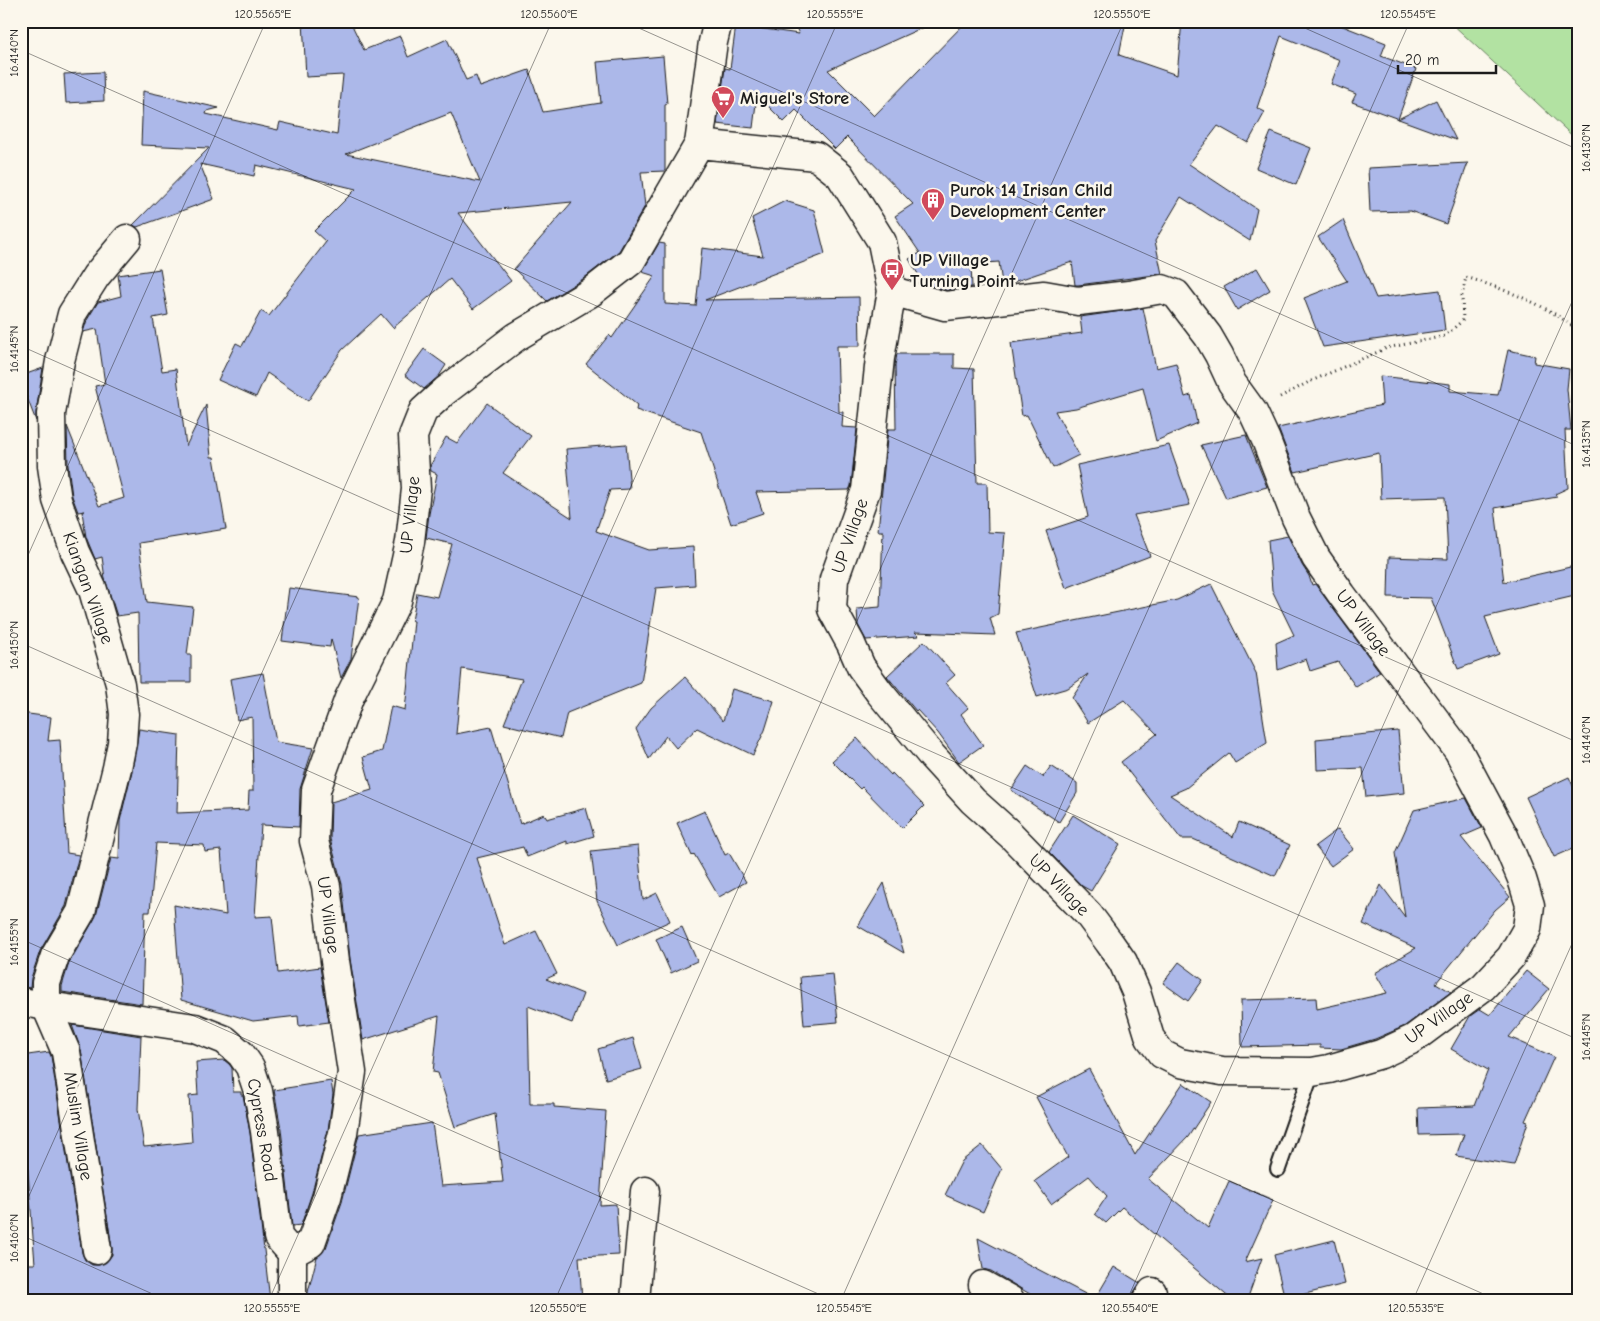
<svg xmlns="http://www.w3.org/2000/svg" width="1600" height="1321" viewBox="0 0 1600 1321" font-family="'Comic Neue',sans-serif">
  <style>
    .green { fill: #b2e2a2; stroke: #677f5f }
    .building { fill: #acb8e9; stroke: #1c1c1c; fill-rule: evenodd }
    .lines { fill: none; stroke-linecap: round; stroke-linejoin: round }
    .lane-casing { stroke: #1c1c1c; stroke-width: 18 }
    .street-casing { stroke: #1c1c1c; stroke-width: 31 }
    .path { stroke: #1c1c1c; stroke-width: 3; stroke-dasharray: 1 4; stroke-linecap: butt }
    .lane { stroke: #fbf7ec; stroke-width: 14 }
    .street { stroke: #fbf7ec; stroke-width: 28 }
    .ticks { fill: none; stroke: #1c1c1c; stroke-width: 1; stroke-opacity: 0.45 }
    .labels { text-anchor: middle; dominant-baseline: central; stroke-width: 5; stroke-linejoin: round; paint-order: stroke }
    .poi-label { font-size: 18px; font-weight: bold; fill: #1c1c1c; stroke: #fbf7ec; text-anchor: start }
    .street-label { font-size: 18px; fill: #1c1c1c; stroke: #fbf7ec }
    .neatline { fill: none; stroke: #1c1c1c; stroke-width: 2 }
    .ticks-label { font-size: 12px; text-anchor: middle; fill: #1c1c1c }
  </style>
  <rect width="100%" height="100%" fill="#fbf7ec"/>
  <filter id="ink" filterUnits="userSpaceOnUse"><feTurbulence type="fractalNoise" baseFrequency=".02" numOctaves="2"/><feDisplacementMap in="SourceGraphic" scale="10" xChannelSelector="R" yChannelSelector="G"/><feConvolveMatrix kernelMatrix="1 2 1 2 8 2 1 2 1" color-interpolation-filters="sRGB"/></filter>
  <g filter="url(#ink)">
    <polygon class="green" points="1449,21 1579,21 1579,142"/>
    <g class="building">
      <path d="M 303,21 L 350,21 L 364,50 L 400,36 L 408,57 L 447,39 L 466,80 L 476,76 L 480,87 L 529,70 L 543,112 L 601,103 L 597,62 L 663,56 L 667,104 L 665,105 L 665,171 L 641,172 L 645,206 L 619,251 L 583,279 L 547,301 L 514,269 L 572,202 L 458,213 L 511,281 L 473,309 L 450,279 L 393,328 L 381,314 L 342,350 L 308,401 L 267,373 L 256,397 L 218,380 L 236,343 L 242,346 L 261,311 L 269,316 L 326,242 L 314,231 L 356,189 L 256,165 L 254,176 L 200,164 L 214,199 L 137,227 L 133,225 L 209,148 L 141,145 L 143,91 L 219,108 L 207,111 L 206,114 L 278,130 L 280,122 L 337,135 L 343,75 L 306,77 ZM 451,113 L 480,182 L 346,154 L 374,143 Z"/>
      <polygon points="793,21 937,21 828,70 874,116 967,21 1126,21 1119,55 1177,75 1182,21 1330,21 1386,43 1381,56 1416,69 1398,119 1436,100 1456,140 1352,102 1356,94 1331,84 1340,60 1281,36 1257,108 1265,112 1248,143 1218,126 1189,164 1257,209 1250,241 1181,197 1155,241 1162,274 1078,285 1075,285 1072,262 1010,283 1002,284 999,262 971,264 972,287 946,290 924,284 909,259 920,253 895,216 913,204 847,137 835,149 796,110 784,122 757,95 753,128 717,124 725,68 730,69 736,25 799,34"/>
      <polygon points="103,72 104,101 66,103 64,74"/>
      <polygon points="1271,132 1311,148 1296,185 1256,168"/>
      <polygon points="1468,163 1446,224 1410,211 1370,212 1368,168"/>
      <polygon points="785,201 814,210 825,254 705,300 859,297 860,346 837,346 839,412 843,412 842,427 857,428 851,486 849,490 756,492 763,513 731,524 701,432 636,410 637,405 586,364 609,335 612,338 655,276 642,272 659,243 665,244 665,304 696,306 702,248 763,256 752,218"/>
      <polygon points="1343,220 1376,298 1440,290 1445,330 1323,347 1304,298 1347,281 1318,237"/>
      <polygon points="1257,268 1270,290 1237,310 1224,287"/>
      <polygon points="160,269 168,315 153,318 162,371 176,369 186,446 206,405 211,457 214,457 226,529 139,543 147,602 193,607 187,655 191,655 191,682 139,682 138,613 117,616 105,579 102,557 95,559 86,537 82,512 85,511 78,512 72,496 68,465 67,426 99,506 124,498 95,386 105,384 97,329 83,332 87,320 98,302 121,296 118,275"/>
      <polygon points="1143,308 1156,368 1176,363 1185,397 1191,395 1197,423 1156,441 1143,388 1076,408 1055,411 1079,455 1053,468 1027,415 1022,416 1011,343 1082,333 1080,317"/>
      <polygon points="424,349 446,365 439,376 424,389 405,375"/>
      <polygon points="1508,350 1535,356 1534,363 1569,369 1567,389 1571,430 1565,430 1568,488 1555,494 1557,497 1495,508 1504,582 1579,565 1579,595 1485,617 1499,654 1458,669 1431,598 1388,597 1389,557 1448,559 1445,497 1381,499 1379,453 1295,472 1278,428 1382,405 1380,376 1450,384 1450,391 1498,395"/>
      <polygon points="897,354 954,354 954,368 974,369 977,483 987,483 988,532 1005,533 998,614 990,618 995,635 915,632 919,636 866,640 858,625 857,609 880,607 883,531 878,531 888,429 896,429 895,365"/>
      <polygon points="43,368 36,412 36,421 21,382 21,376"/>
      <polygon points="487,403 531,436 503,473 572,518 566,449 626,444 630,489 610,490 596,531 649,550 693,547 695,585 656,588 641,683 567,713 561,738 504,724 522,679 462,669 456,734 491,727 520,824 544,814 547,819 586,808 594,836 567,844 567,841 527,857 523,847 477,858 505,945 536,931 557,974 546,979 583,994 572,1023 528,1006 530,1104 554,1104 554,1107 606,1111 600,1205 616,1204 619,1255 579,1257 582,1300 308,1300 308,1292 317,1257 326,1248 342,1202 359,1134 432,1123 441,1186 503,1182 495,1114 455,1127 438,1073 433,1072 439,1016 363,1040 350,959 342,884 330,839 331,802 372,790 363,757 382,751 391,706 405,710 414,621 412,621 417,593 437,597 452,544 426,538 429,514 437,474 431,471 430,466 446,437 457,443"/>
      <polygon points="1246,435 1267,487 1226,498 1201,445"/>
      <polygon points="1169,445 1190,505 1134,515 1150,556 1066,588 1046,531 1088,517 1077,465"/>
      <polygon points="1288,536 1302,565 1309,576 1312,585 1315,584 1380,672 1356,687 1338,662 1310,671 1306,659 1278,670 1276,643 1294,635 1272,590 1268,540"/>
      <polygon points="1211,584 1256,673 1267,743 1235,763 1229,753 1186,788 1170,795 1233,837 1239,822 1290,845 1275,876 1193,839 1181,839 1121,762 1157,734 1124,700 1088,723 1072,698 1088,674 1068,688 1037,697 1016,633 1177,600"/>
      <polygon points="289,588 359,597 351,659 341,678 331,639 330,647 282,641"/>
      <polygon points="924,641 955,675 946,683 968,708 961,714 983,745 959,762 938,733 917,710 916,711 887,676"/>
      <polygon points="263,673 276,742 313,748 300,789 299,827 261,825 255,917 272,916 278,973 320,967 329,1022 299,1026 298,1016 253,1021 181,1000 174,905 226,915 221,850 205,852 204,845 156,843 150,912 145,912 142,1004 62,992 62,986 69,963 96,916 111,858 119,859 120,821 132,771 139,729 179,735 177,813 248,810 249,791 253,791 252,717 237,720 230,679"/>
      <polygon points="685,677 723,721 732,689 774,701 765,730 753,755 697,728 676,748 666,736 649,759 636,729 651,708"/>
      <polygon points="21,713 51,717 48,741 60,740 67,853 79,855 66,906 40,951 31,978 30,988 21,987 21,875 24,855 21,804 28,804"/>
      <polygon points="1398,731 1404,793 1366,797 1363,768 1317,770 1316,739"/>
      <polygon points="857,738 891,775 892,773 924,806 902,828 862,787 860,789 832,761"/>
      <polygon points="1027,766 1043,777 1051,766 1077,783 1077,793 1059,822 1011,790"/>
      <polygon points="1569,777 1579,799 1579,846 1554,857 1526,797"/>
      <polygon points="1466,798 1482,828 1461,837 1510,897 1495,910 1436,983 1451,992 1405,1026 1375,1039 1341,1049 1320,1048 1320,1045 1242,1047 1241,1000 1316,998 1317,1009 1387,993 1375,973 1416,948 1363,924 1381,885 1405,917 1395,853 1414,810"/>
      <polygon points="705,811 725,855 729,853 746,882 719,897 694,854 692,856 677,823"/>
      <polygon points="1073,815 1120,844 1091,891 1082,886 1049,852"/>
      <polygon points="1338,829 1354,849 1331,866 1315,846"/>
      <polygon points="638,846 643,900 657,893 670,921 618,945 597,901 591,851"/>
      <polygon points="884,883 904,953 858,926"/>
      <polygon points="682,927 697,961 671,973 656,939"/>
      <polygon points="1179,962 1203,980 1188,1001 1163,983"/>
      <polygon points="1526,971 1549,989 1509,1037 1554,1057 1525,1121 1528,1122 1514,1165 1456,1156 1464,1134 1419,1135 1418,1108 1474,1106 1488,1070 1451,1049 1470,1016 1480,1009 1490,1015"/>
      <polygon points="833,974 838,1022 804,1025 800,977"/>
      <polygon points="72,1025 141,1036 138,1109 144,1147 192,1142 189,1096 198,1095 196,1062 224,1060 229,1064 232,1068 233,1092 241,1092 241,1095 243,1095 250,1133 270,1300 80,1300 80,1298 21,1296 21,1264 35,1264 26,1145 21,1146 21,1056 49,1052 51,1056 82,1253 85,1260 92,1265 99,1265 106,1262 112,1255 112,1248 81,1050"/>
      <polygon points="633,1038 642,1069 606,1079 598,1049"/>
      <polygon points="1089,1069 1135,1155 1183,1083 1211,1102 1188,1137 1148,1179 1208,1228 1229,1181 1273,1200 1245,1262 1262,1258 1247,1300 1232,1300 1122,1207 1106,1223 1095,1214 1107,1196 1089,1176 1051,1204 1035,1181 1068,1157 1036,1097"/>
      <polygon points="331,1081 333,1094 328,1130 312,1193 301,1225 292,1226 281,1129 274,1090"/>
      <polygon points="982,1145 1002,1169 983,1212 945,1195 962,1161"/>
      <polygon points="978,1238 1095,1299 1114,1267 1140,1283 1134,1292 1131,1300 1040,1300 991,1271 983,1269"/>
      <polygon points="1334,1240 1345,1284 1285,1299 1274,1255"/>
    </g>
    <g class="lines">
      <g class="lane-casing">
        <polyline id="lane" points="1278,1169 1312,1072"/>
      </g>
      <g class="street-casing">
        <g id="street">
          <polyline points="699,144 713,42 718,21"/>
          <polyline points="21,1002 195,1028 225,1040 241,1054 250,1067 258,1091 265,1131 278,1237 292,1253"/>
          <polyline points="97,1250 66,1052 46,1006 46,983 55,956 81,912 117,768 122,743 124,714 120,684 93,590 75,552 57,500 52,466 51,414 60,361 72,314 96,276 127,239"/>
          <polyline points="292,1253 311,1243 327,1197 343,1133 352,1072 335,961 326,886 314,841 316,790 349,698 397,601 410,542 416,489 413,436 423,411 445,391 516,337 590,293 631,261 699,144 816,156 840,175 882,242 892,291 880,358 866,490 834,579 832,609 851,644 861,667 880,693 932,756 973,801 1011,835 1088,914 1109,942 1123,962 1136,992 1150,1038 1162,1054 1180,1063 1222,1071 1312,1072 1329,1069 1381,1054 1413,1039 1483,987 1511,957 1527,929 1530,905 1522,879 1504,836 1458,750 1342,595 1316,558 1296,518 1266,440 1253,412 1232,383 1219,355 1208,336 1176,294 1162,289 1129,295 1078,301 1044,295 945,306 892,291"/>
          <polyline points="292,1253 292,1300"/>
          <polyline points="983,1285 1010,1300"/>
          <polyline points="635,1300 645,1191"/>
          <polyline points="1147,1300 1152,1292"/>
        </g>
      </g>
      <path class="path" d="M 1280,397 L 1309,382 L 1387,348 L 1445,336 L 1463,320 L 1462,296 L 1466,277 C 1506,290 1546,304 1579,331"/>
      <use href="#lane" class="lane"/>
      <use href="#street" class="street"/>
    </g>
  </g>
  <path class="ticks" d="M 623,21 L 1579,447M 1289,21 L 1579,150M 21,50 L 1579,743M 21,346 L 1579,1040M 21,571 L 266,21M 21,643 L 1497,1300M 21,939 L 832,1300M 21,1214 L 552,21M 21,1235 L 166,1300M 269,1300 L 838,21M 555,1300 L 1124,21M 841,1300 L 1410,21M 1127,1300 L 1579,286M 1413,1300 L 1579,928"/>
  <defs>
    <g id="supermarket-pin" transform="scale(1.25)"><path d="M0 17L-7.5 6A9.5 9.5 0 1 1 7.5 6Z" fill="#d1495b" stroke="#fbf7ec"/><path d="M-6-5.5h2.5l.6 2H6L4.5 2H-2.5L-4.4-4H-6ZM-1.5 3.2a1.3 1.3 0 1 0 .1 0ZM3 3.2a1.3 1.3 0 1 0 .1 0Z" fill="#fff"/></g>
    <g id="building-pin" transform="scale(1.25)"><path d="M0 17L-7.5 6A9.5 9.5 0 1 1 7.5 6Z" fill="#d1495b" stroke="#fbf7ec"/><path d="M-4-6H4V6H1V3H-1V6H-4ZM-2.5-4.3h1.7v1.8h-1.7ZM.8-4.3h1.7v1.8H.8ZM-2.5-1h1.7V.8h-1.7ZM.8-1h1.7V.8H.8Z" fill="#fff"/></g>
    <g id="bus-pin" transform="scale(1.25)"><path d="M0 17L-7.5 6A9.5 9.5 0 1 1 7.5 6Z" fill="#d1495b" stroke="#fbf7ec"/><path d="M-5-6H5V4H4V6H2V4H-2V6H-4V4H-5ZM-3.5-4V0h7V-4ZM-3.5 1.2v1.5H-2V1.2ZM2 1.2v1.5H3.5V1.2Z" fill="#fff"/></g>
  </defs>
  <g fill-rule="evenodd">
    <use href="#supermarket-pin" x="723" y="98"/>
    <use href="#building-pin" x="933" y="200"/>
    <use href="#bus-pin" x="892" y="270"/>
  </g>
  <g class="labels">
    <g class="poi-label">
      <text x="740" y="98">Miguel's Store</text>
      <text x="950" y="190">Purok 14 Irisan Child<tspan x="950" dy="21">Development Center</tspan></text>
      <text x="910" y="260">UP Village<tspan x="910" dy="21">Turning Point</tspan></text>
    </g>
    <g class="street-label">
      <text transform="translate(410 515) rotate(-84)">UP Village</text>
      <text transform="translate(850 536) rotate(-71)">UP Village</text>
      <text transform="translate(88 588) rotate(70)">Kiangan Village</text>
      <text transform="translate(1363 623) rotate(53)">UP Village</text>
      <text transform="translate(1059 885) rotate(46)">UP Village</text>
      <text transform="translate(328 915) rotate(82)">UP Village</text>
      <text transform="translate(1439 1018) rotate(-35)">UP Village</text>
      <text transform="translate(78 1126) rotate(81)">Muslim Village</text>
      <text transform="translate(262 1130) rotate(80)">Cypress Road</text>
    </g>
  </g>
  <rect width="1600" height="1321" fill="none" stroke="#fbf7ec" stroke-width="55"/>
  <path d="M1398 65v8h98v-8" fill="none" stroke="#1c1c1c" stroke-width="2.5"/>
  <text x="1405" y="65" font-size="15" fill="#1c1c1c" stroke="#fbf7ec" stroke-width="4" paint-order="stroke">20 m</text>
  <rect x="28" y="28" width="1544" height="1266" class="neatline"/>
  <g class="ticks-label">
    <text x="263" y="18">120.5565°E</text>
    <text x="549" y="18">120.5560°E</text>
    <text x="835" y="18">120.5555°E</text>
    <text x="1122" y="18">120.5550°E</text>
    <text x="1408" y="18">120.5545°E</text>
    <text transform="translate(14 53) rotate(-90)" y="4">16.4140°N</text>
    <text transform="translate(1586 148) rotate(-90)" y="4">16.4130°N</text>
    <text transform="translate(14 349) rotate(-90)" y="4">16.4145°N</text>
    <text transform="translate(1586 444) rotate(-90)" y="4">16.4135°N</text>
    <text transform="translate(14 645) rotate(-90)" y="4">16.4150°N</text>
    <text transform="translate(1586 740) rotate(-90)" y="4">16.4140°N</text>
    <text transform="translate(14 942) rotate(-90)" y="4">16.4155°N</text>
    <text transform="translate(1586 1037) rotate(-90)" y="4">16.4145°N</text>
    <text transform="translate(14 1238) rotate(-90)" y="4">16.4160°N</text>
    <text x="272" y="1312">120.5555°E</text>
    <text x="558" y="1312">120.5550°E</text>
    <text x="844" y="1312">120.5545°E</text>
    <text x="1130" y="1312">120.5540°E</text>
    <text x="1416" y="1312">120.5535°E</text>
  </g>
</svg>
